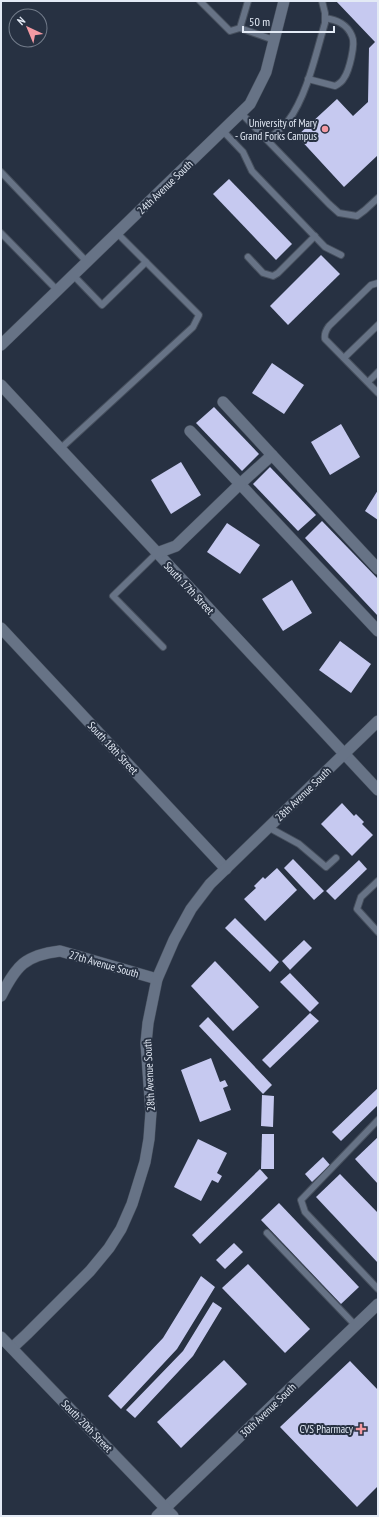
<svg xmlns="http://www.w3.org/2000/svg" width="379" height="1517" viewBox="0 0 379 1517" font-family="'PT Sans Narrow',sans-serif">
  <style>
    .building { fill: #c6c9f0 }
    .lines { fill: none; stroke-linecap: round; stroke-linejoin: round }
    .service-casing { stroke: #464f5d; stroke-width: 8 }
    .minor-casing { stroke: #464f5d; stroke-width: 12 }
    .tertiary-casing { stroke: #464f5d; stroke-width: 12 }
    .service { stroke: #677386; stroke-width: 6 }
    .minor { stroke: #677386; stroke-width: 11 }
    .tertiary { stroke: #677386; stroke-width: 11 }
    .poi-dot { fill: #f49aa3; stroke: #273142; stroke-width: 1.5 }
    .labels { text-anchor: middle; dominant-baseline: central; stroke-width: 4; stroke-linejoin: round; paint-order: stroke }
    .poi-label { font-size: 11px; fill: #e3eaf5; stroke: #273142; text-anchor: end }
    .street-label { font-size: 11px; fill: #e3eaf5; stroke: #273142 }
  </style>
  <rect width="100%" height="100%" fill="#273142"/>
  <g class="building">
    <polygon points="336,1 376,1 378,3 378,155 344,187 297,136 337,99 353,116 368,102 369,48 375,42"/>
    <polygon points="229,179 292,244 276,260 213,194"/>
    <polygon points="321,255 340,274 288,325 270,306"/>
    <polygon points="272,363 304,385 284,414 252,393"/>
    <polygon points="214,407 259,454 242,471 196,423"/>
    <polygon points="341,424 360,457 330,475 311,442"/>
    <polygon points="181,462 201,495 171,514 151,480"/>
    <polygon points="270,467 316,515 298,531 253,484"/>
    <polygon points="378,490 378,520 365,511"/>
    <polygon points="322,521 378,579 378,616 305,538"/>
    <polygon points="227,523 260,545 240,574 207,552"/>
    <polygon points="292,580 312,613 283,631 262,599"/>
    <polygon points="340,641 371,664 351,693 319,670"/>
    <polygon points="342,803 354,816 356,814 364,822 362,824 373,835 352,856 321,824"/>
    <polygon points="293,859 324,891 314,900 284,868"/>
    <polygon points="359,860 367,869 335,900 326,891"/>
    <polygon points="277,868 297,890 265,921 244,899 256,888 254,886 263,877 265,879"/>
    <polygon points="235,918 279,962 270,972 225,928"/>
    <polygon points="304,940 312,948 290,970 282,961"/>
    <polygon points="215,961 259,1007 233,1031 191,986"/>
    <polygon points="290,973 319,1003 310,1012 280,982"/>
    <polygon points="310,1013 319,1021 270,1068 262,1060"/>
    <polygon points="208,1017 272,1085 263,1094 199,1026"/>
    <polygon points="211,1058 220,1082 225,1080 228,1086 223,1088 231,1110 200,1122 181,1070"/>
    <polygon points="378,1088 378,1105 341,1141 332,1132"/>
    <polygon points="262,1095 274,1096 273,1127 261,1126"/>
    <polygon points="262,1134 274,1134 274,1169 261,1169"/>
    <polygon points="378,1137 378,1184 355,1159"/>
    <polygon points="198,1139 227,1153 217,1173 222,1176 218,1183 212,1180 201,1201 174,1187"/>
    <polygon points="323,1157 330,1165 312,1182 305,1174"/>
    <polygon points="260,1169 268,1178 200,1244 192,1235"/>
    <polygon points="340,1174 378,1213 378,1263 316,1197"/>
    <polygon points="279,1203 359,1287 341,1304 261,1220"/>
    <polygon points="234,1243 243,1252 225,1269 216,1260"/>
    <polygon points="248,1264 310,1329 285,1353 222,1288"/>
    <polygon points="201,1276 215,1287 177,1349 121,1409 108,1396 163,1338"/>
    <polygon points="213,1302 222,1308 193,1356 135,1418 126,1410 183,1351"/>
    <polygon points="224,1360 247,1384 181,1448 157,1422"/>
    <polygon points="350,1361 378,1390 378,1488 377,1487 357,1507 280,1427"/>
  </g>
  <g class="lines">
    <g class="service-casing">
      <g id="service">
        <polyline points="200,1 230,31 240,28 274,40"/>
        <polyline points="240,28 248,1"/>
        <path d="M 308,79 L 335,86 C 339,84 342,82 344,78 C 349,71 356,44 352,36 C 347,24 337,20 325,18"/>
        <polyline points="241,113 329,204 339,213 357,216 365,210 378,198"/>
        <polyline points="223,131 243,152 252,171 325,247 341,255"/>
        <path d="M 268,140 C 274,134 282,128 288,121 C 307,96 316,53 325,23 L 325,13 L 322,1"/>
        <polyline points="1,172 87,262"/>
        <polyline points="1,233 57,290"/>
        <polyline points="117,233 146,262"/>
        <polyline points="248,257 263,273 273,276 278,273 315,236"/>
        <path d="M 378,283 L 371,285 L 329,326 C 326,330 324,334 325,339 L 378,393"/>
        <polyline points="344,358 378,325"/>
        <polyline points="368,382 378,372"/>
        <polyline points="60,449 193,327 199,315 146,262 102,305 73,275"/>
        <polyline points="157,553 113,596 163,647"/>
        <polyline points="268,827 299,844 326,867 336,858"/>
        <polyline points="378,881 361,897 357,909 378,932"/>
        <polyline points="378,1120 301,1200 305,1212 378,1289"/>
        <polyline points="267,1233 355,1325"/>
      </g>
    </g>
    <g class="minor-casing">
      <g id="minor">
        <polyline points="1,345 250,104 266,72 284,1"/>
        <polyline points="1,385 378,790"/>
        <polyline points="223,402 272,455 240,484 378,631"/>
        <polyline points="272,455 378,569"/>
        <polyline points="157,553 176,546 240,484 190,431"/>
        <polyline points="1,628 226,869"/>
        <path d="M 1,996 C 16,966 25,955 60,951 L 157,979"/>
        <polyline points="12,1348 27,1334 90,1271 109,1248 121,1229 132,1204 145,1162 149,1139 151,1112 146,1043 148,1023 157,979 174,940 191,909 210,884 378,721"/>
        <polyline points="157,1516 378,1304"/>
      </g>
    </g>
    <g class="tertiary-casing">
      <polyline id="tertiary" points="1,1337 173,1516"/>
    </g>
    <use href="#service" class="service"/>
    <use href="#minor" class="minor"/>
    <use href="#tertiary" class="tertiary"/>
  </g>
  <g class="poi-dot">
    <circle cx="325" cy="129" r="4"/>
    <path d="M359 1423h4v4h4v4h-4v4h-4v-4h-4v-4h4z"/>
  </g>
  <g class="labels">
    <g class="poi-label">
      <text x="317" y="123">University of Mary<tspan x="317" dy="13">- Grand Forks Campus</tspan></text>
      <text x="353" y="1429">CVS Pharmacy</text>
    </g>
    <g class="street-label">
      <text transform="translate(165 187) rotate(-44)">24th Avenue South</text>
      <text transform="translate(189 588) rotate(47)">South 17th Street</text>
      <text transform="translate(113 748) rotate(47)">South 18th Street</text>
      <text transform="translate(303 794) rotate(-44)">28th Avenue South</text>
      <text transform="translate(104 964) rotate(16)">27th Avenue South</text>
      <text transform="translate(149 1075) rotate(-93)">28th Avenue South</text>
      <text transform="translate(268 1410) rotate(-44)">30th Avenue South</text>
      <text transform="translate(87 1426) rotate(46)">South 20th Street</text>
    </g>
  </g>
  <rect width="379" height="1517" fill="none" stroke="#e3eaf5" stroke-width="4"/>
  <g transform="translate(28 28) rotate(316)"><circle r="19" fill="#273142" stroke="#727b8a"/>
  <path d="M0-3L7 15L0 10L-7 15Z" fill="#f49aa3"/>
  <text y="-6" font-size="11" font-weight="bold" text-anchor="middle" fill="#e3eaf5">N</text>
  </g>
  <path d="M243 26v6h91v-6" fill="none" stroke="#e3eaf5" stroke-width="2"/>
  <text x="249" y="26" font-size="12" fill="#e3eaf5" stroke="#273142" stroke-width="3" paint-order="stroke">50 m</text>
</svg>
